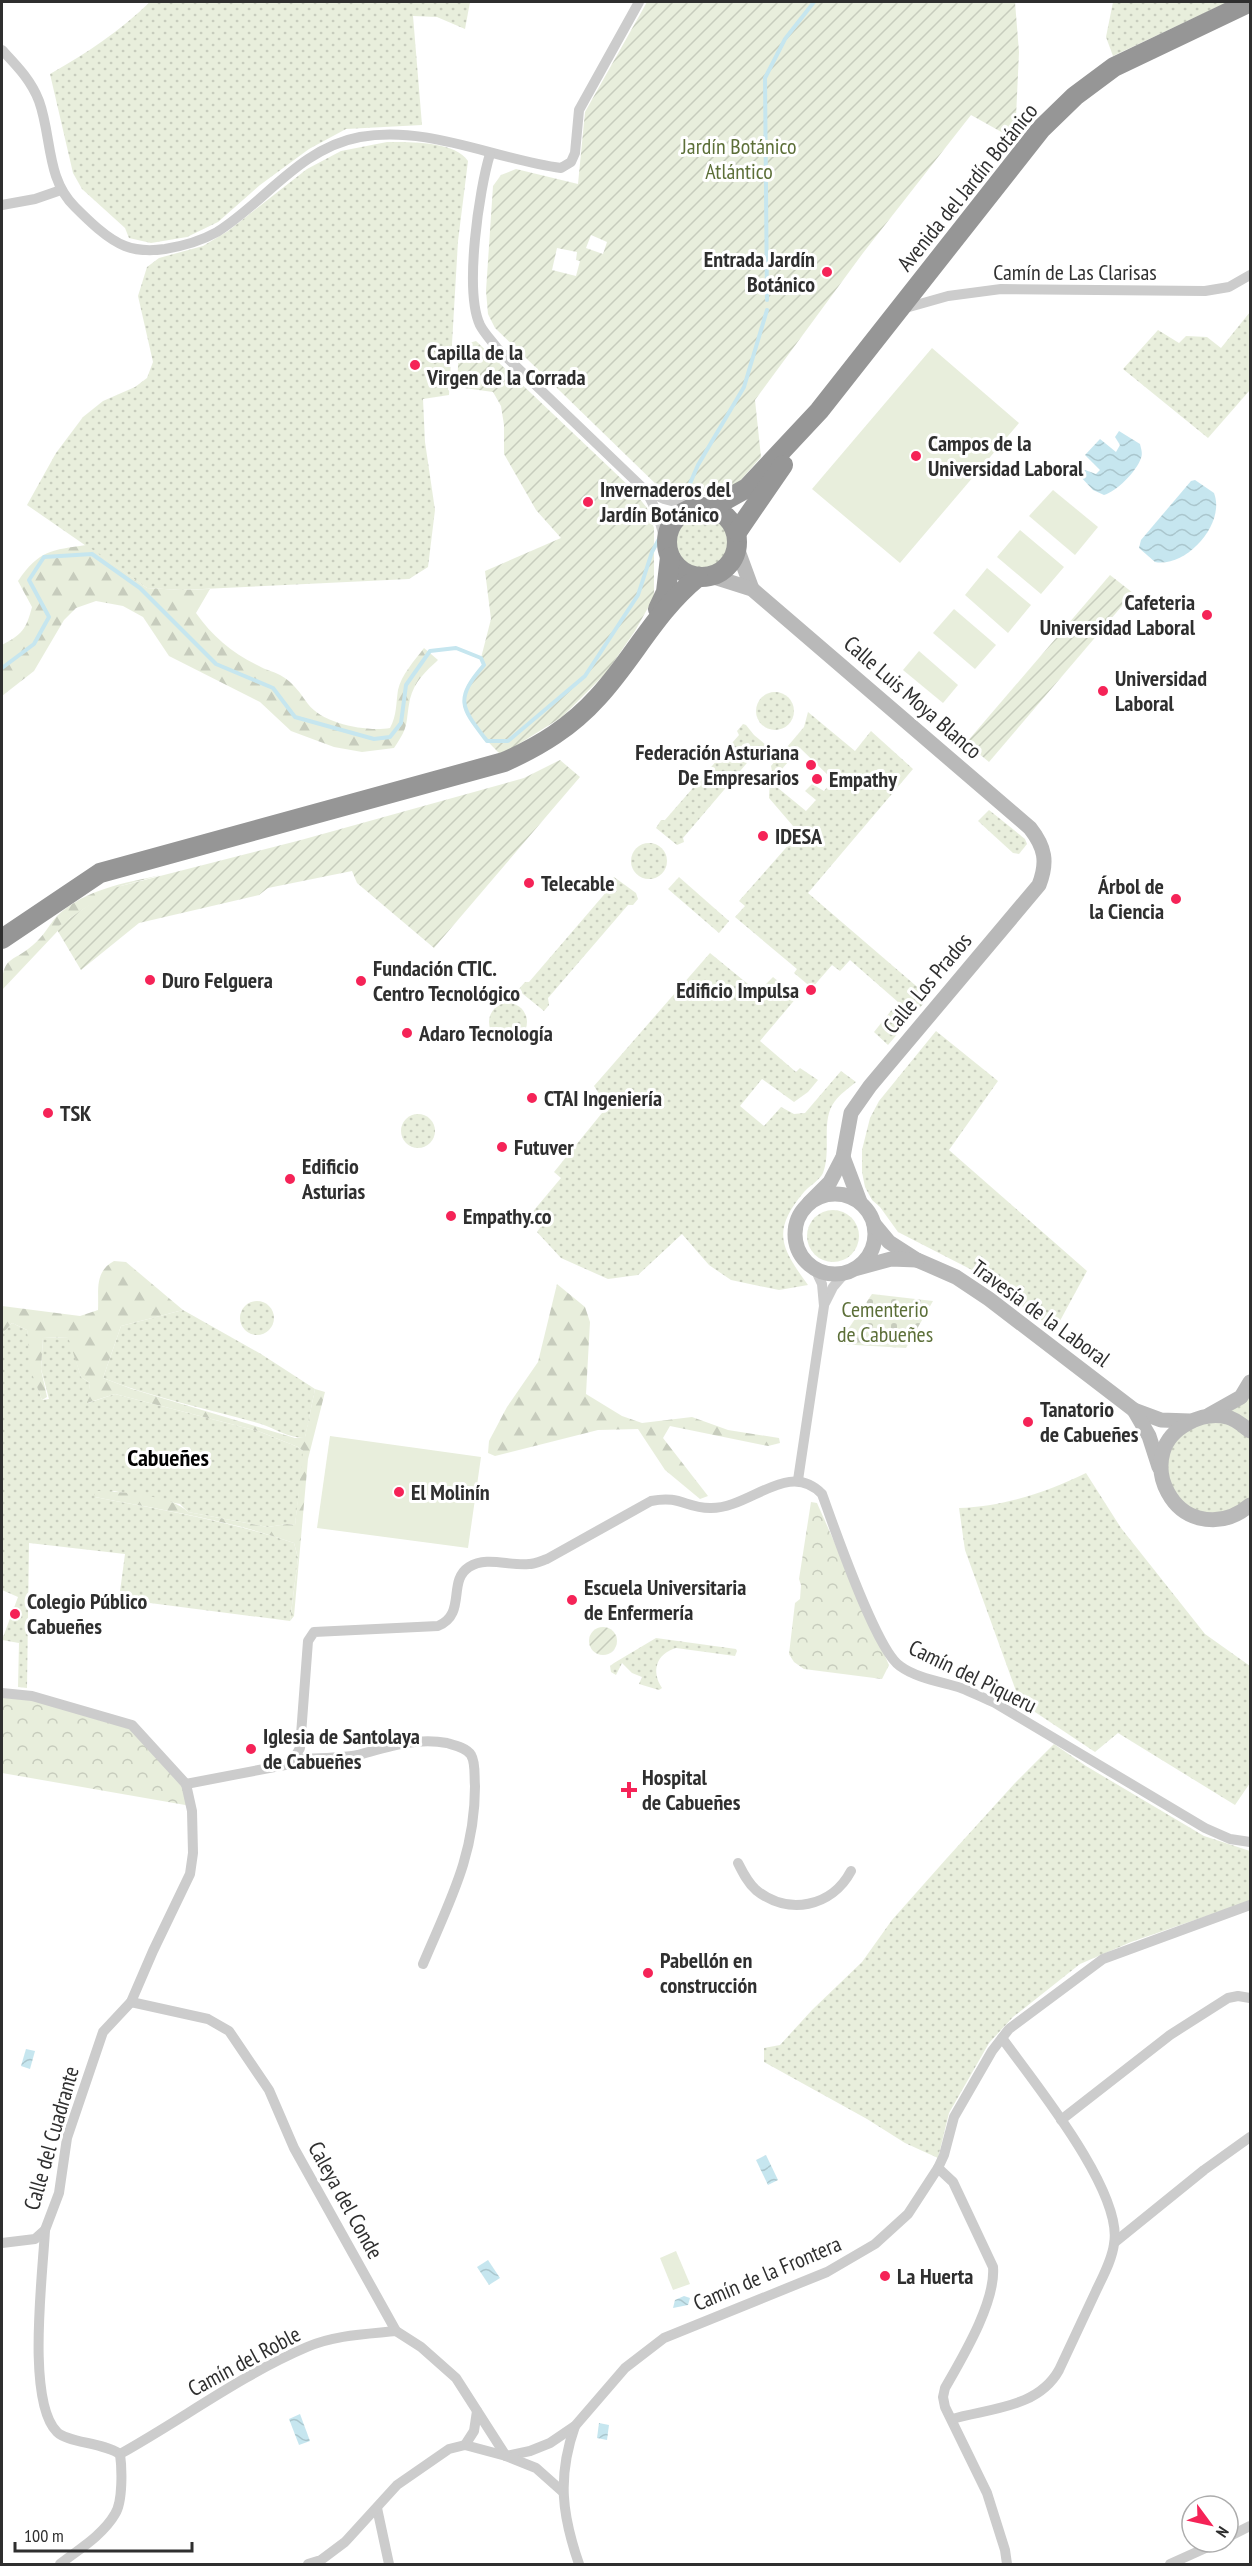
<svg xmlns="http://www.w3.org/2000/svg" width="1252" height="2566" viewBox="0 0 1252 2566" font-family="'PT Sans Narrow',sans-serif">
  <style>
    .grass { fill: url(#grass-dots) }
    .forest { fill: url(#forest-firs) }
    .cemetery { fill: url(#cemetery-stones) }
    .park { fill: url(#park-crowns) }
    .garden { fill: url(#garden-furrows); fill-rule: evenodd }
    .pitch { fill: #e8eedc }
    .water { fill: url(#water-waves) }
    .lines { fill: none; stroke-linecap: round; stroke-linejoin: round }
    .stream { stroke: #c6e6ef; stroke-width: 4 }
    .street { stroke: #ccc; stroke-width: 10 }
    .secondary { stroke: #b9b9b9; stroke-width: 15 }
    .highway { stroke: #969696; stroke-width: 20 }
    .poi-dot { fill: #f52357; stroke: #fff; stroke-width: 2 }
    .labels { text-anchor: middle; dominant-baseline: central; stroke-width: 6; stroke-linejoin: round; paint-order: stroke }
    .park-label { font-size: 22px; fill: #5c6f38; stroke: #fff }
    .street-label { font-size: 22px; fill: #2f2f2f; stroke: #fff }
    .poi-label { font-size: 22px; font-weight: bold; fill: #2f2f2f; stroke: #fff; text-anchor: start }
    .neighbourhood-label { font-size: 24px; font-weight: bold; fill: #000; stroke: #fff }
  </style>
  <defs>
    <pattern id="grass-dots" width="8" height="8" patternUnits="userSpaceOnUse" patternTransform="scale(1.5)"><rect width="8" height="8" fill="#e8eedc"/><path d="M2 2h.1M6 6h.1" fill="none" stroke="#c7ccbd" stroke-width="1.8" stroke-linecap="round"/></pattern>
    <pattern id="forest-firs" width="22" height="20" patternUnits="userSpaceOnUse" patternTransform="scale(1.5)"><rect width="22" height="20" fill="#e8eedc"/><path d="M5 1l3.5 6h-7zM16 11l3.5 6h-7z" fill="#c7ccbd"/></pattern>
    <pattern id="cemetery-stones" width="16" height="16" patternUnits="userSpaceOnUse" patternTransform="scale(1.5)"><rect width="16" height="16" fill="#e8eedc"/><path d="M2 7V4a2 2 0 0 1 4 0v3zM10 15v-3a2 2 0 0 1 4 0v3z" fill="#c7ccbd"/></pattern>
    <pattern id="park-crowns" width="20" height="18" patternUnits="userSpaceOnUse" patternTransform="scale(1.5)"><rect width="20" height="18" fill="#e8eedc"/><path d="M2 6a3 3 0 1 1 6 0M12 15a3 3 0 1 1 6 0" fill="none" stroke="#c7ccbd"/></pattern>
    <pattern id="garden-furrows" width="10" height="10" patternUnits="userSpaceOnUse" patternTransform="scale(1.5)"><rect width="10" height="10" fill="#e8eedc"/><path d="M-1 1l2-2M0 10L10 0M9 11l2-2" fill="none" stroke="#c7ccbd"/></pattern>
    <pattern id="water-waves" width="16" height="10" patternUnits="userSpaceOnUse" patternTransform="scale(1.5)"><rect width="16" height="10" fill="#c6e6ef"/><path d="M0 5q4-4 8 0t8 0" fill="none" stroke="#aac6cd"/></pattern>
  </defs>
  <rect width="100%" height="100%" fill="#fff"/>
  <g class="grass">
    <path d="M 150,2 L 470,2 L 465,29 L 437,17 L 413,16 L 422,125 L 346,129 L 309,149 L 260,185 L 218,222 L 187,237 L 151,243 L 129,238 L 125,228 L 82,189 L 73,173 L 50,74 C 87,53 120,31 150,2 Z"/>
    <polygon points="1113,2 1228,2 1113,56 1106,37"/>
    <path d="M 387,142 C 409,142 455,141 468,161 L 458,241 L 449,395 L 423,399 L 425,442 L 435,510 L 428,567 L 409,579 L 181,590 L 147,588 L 27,505 L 56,453 L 83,417 L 103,401 L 135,387 L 147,378 L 153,362 L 138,296 L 147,267 L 159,258 L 203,246 L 228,231 L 307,169 L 341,151 Z"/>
    <polygon points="1250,312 1250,390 1208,438 1123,369 1158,330 1179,343 1186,336 1207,337 1221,348"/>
    <circle cx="702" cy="541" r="35"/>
    <circle cx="775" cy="711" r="19"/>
    <polygon points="808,712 855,751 871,731 913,769 808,893 929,997 888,1045 874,1032 898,1002 850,960 840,971 832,965 812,988 794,973 797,969 735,917 745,906 739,901 799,833 769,798 770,778 778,778 778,788 806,811 816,800 805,791 812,784 824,791 833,780 800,748 782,769 772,771 771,766 804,727"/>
    <polygon points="743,724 746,725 754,735 766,745 762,751 758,750 683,838 684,842 677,845 656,828 661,820 665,820 739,735 737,731"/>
    <polygon points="989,810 1025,839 1027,844 1019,854 1013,853 978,821"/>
    <circle cx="649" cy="861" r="18"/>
    <polygon points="614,877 636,893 638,899 633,905 628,905 548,998 549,1005 544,1011 518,990 525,982 529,982 608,890 608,884"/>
    <polygon points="679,877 729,921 719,933 668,889"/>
    <path d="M 710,953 L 754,989 L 763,987 L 773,977 L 797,997 L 760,1041 L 796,1072 L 800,1068 L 818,1080 L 808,1092 L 794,1102 L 762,1079 L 740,1106 L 764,1126 L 781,1107 L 794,1114 L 805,1113 L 841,1071 L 856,1082 C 849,1088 840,1094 835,1101 C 820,1120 832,1150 823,1173 C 820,1180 809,1186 804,1192 C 771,1231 781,1248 808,1285 L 779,1290 L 731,1280 L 709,1265 L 682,1234 L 638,1275 L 608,1279 L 561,1258 L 537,1232 L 542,1225 L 530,1215 L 561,1178 L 554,1172 L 602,1113 L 602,1098 L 594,1086 Z"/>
    <circle cx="508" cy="1022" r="19"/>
    <polygon points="936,1031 998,1081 949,1150 1087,1271 1055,1330 972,1270 898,1232 880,1207 872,1200 865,1187 862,1172 862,1150 870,1118 879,1101"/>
    <circle cx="418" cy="1131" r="17"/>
    <circle cx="833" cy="1236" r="26"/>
    <circle cx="257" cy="1318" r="17"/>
    <path d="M 183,1310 L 261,1354 L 315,1389 L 305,1438 C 289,1438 276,1429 261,1424 C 208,1409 154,1398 103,1378 L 121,1326 Z"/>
    <path d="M 12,1323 L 27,1330 L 38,1389 L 42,1400 L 49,1399 L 41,1369 L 43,1338 L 69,1337 L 81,1377 L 90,1383 L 88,1403 L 115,1394 L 258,1431 L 298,1447 L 304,1452 L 295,1525 L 287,1524 L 268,1527 L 188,1512 L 180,1504 L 114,1491 L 95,1497 C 162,1510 229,1521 294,1543 L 298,1558 L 290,1621 L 119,1599 L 125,1554 L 29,1543 L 27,1688 L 18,1687 L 19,1643 L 2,1640 L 18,1597 L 2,1590 L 2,1334 Z"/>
    <polygon points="1250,1382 1250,1505 1211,1520 1174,1502 1163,1452 1168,1442"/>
    <path d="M 1086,1473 L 1121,1528 L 1205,1634 L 1250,1666 L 1250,1783 L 1235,1805 L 1118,1733 L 1095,1752 L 1020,1702 L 965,1550 L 959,1508 C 1003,1507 1047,1492 1086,1473 Z"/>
    <path d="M 656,1638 L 736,1649 L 737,1651 L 735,1656 L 676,1648 C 656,1654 651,1671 662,1688 L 659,1690 L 639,1684 L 642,1677 L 632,1673 L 622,1663 L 616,1675 L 611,1672 L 610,1666 L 614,1663 Z"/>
    <polygon points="1054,1744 1086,1766 1204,1836 1250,1851 1250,1901 1131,1942 1080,1964 1013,2017 989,2043 949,2113 938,2158 905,2143 867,2119 764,2062 764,2048 780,2045 812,2010 862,1962 892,1920 947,1858 1015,1783"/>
  </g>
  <g class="forest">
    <path d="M 86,545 L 147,588 L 181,590 L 210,589 L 196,613 C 212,636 233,654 259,666 C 265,670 273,671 280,675 C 294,683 300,693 308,704 C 323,724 367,732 390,728 C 397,715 396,703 398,690 C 401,675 415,660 424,648 L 438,660 C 426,671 414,682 410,699 C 405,724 410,725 394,748 L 362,752 L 334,747 L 291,731 L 260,702 L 169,656 L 143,617 L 123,606 L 96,601 L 76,608 L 64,620 L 34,671 L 2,696 L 2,645 C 22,634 26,630 32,607 L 18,581 C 39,550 52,550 86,545 Z"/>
    <path d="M 161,875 L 117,887 L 70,918 L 2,990 C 2,955 11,964 33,945 C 43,937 49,925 57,916 C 85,889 125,883 161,875 Z"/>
    <path d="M 114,1261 L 126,1262 L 183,1310 L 121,1326 L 103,1378 L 132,1389 L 295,1438 L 305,1437 L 315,1389 L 325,1392 L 308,1459 L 294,1616 L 290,1621 L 298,1558 L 294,1543 C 229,1520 162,1510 95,1497 L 94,1491 C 118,1491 172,1495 188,1512 L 268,1527 L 287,1524 L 295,1525 L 303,1451 L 298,1447 L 258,1431 L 115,1394 L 87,1403 L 90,1383 L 81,1377 L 68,1337 L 43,1338 L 41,1369 L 47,1397 L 42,1400 L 31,1371 L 27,1330 L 12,1323 L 2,1334 L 2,1306 L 80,1316 L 98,1310 C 99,1290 94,1272 114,1261 Z"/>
    <polygon points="557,1284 585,1307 590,1322 586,1394 622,1416 642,1423 692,1417 728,1430 779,1438 780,1443 768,1446 670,1426 663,1438 708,1496 700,1499 665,1470 638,1429 598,1430 495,1456 488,1453 489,1441 507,1407 538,1362"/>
  </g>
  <polygon class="cemetery" points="872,1294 933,1301 906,1348 838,1344"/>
  <g class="park">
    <polygon points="811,1502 817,1503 889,1665 882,1679 804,1669 794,1662 789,1654 795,1603 800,1599 801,1585 799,1579"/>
    <polygon points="2,1693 132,1725 177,1776 191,1806 2,1773"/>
  </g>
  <g class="garden">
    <path d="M 647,2 L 1015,2 L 1019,52 L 1016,117 L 1005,134 L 971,115 L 863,253 L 755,400 L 761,457 L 739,482 L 723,491 L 705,496 L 663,491 L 495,328 L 488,314 L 486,291 L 493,186 L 501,175 L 516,169 L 578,184 L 585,112 ZM 591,235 L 607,242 L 603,254 L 586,248 ZM 557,248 L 577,252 L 576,260 L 580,261 L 576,276 L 552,270 Z"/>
    <path d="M 476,341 L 631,488 L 647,508 L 654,528 L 654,597 L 635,631 L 606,673 L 562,717 L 501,755 C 485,738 457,714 466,688 C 469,680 478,672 484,665 L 481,658 L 491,619 L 485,571 L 561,538 L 536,510 L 504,454 L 504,425 L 501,406 L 493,392 L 457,387 L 459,346 Z"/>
    <polygon points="1110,575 1133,593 989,762 966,743"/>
    <polygon points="560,760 580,777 434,948 357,883 352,871 268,888 259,895 139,923 81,970 56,928 113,888 301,840 524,778"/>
    <circle cx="603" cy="1641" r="14"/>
  </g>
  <g class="pitch">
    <polygon points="932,348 1019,423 900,563 812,489"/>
    <polygon points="1053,490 1098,527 1075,555 1029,516"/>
    <polygon points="1020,530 1064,567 1041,594 997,557"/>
    <polygon points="987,568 1031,605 1008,633 965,595"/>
    <polygon points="954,609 996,645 975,669 933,633"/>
    <polygon points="919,651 958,685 943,703 903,670"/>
    <polygon points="330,1436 481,1457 468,1548 317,1528"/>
    <polygon points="676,2251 690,2284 673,2290 660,2258"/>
  </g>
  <g class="water">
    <path d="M 1119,431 L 1140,444 C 1141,449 1143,453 1141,458 C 1137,471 1116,492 1104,495 L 1093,490 L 1079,475 L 1085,470 L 1096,474 L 1100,470 L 1085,455 L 1100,439 L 1116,452 L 1120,445 L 1115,437 Z"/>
    <path d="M 1195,480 L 1214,493 C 1226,524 1186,568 1155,562 L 1139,548 L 1141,540 L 1191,481 Z"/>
    <polygon points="26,2049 35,2051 30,2069 21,2066"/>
    <polygon points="766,2155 778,2180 768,2185 756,2160"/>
    <polygon points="488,2260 500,2278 489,2285 477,2267"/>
    <polygon points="684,2296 690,2298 688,2305 673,2308 675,2300"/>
    <polygon points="300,2414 310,2441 299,2445 289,2419"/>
    <polygon points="599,2423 609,2425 607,2440 597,2438"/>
  </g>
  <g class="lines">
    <g class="stream">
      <polyline points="767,300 765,78 785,39 814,2"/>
      <polyline points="685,495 698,465 744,387 767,310"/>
      <path d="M 2,668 L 34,644 L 49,617 L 29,580 L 44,557 L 92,554 L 140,588 L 216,664 L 273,688 L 295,717 L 374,739 L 390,737 L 401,723 L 406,685 L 430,651 L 456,648 L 481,658 L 484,665 C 454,700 461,707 487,741 L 508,741 L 585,676 L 638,595 L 652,552 L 659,539"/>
    </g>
    <g class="street">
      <path d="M 2,50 C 17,66 31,80 39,101 C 52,137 46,179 75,207 C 88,220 107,239 125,246 C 138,251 151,251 165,249 C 183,246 201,241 217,232 C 265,202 300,148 360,137 C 428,125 494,159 561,168 L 571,162 L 575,153 L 579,110 L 639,2"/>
      <path d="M 490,154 C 479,190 464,291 480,325 C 484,333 491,340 497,348 L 646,491 L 657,512 L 666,544"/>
      <polyline points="2,205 35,199 61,190"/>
      <polyline points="902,309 948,296 1001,289 1205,291 1229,287 1250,275"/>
      <polyline points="646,491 664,499 694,507"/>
      <polyline points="825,1303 833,1287 845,1273"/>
      <polyline points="798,1480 824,1306 822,1284 815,1269"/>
      <polyline points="2,1693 32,1696 132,1725 186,1784"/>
      <path d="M 294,1759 C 314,1758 338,1759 358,1755 C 386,1747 417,1737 447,1743 C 454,1745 467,1748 471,1755 C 476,1763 474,1777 475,1786 C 475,1856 449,1902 423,1964"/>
      <path d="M 186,1784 L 285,1765 L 294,1759 L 300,1748 L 308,1641 L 314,1632 L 438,1626 C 467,1614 447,1581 469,1567 C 487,1556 508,1566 529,1564 C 534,1564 541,1561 547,1559 L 651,1501 C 681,1495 685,1508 710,1508 C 750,1509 788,1459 822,1494 C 834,1527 876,1650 900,1666 C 916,1678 942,1682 961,1688 C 972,1692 983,1698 995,1703 L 1205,1828 L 1230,1839 L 1250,1842"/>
      <path d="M 738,1863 C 743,1873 748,1883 756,1890 C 788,1916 832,1907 851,1871"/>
      <polyline points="131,2002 208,2019 229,2031 269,2090 294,2148 396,2331 421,2347 456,2378 506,2456"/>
      <polyline points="1061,2120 1170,2035 1228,1998 1238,1996 1250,1998"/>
      <path d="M 938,2168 L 953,2182 L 993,2267 C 996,2302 962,2358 945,2388 L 943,2397 L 945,2407 L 987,2493 L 1005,2550 L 1007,2564"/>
      <path d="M 45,2230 C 43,2273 26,2401 57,2432 C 68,2443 102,2442 120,2454"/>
      <polyline points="1115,2242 1204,2170 1250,2137"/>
      <polyline points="2,2243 35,2239 45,2230 59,2193 67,2138 103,2032 131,2002 153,1951 190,1874 193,1853 192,1811 186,1784"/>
      <path d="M 952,2419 C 990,2408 1038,2408 1059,2370 C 1071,2344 1084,2317 1096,2291 C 1103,2276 1112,2260 1114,2244 C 1124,2192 1033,2081 1002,2038"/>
      <path d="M 575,2426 C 557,2477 562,2515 579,2564"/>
      <polyline points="465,2445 474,2431 477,2411"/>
      <path d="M 120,2454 C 183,2419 241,2375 307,2347 C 334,2335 367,2334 396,2331"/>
      <polyline points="506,2456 530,2451 550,2443 575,2426 625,2368 664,2338 827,2272 875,2244 908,2214 938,2168 944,2155 954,2117 992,2051 1009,2029 1103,1959 1250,1905"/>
      <polyline points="377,2508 389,2564"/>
      <polyline points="1228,2537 1250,2526"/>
      <path d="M 60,2564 C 78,2550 103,2535 115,2514 C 123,2502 122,2468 120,2454"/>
      <polyline points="308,2564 321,2560 345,2542 397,2485 449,2449 465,2445 506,2456 536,2468 563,2492"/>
      <polyline points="1170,2564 1219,2542"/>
    </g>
    <g class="secondary">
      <polyline points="737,548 752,589"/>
      <path d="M 711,576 L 752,589 L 1030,828 C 1045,847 1048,862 1039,885 L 870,1086 L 851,1113 L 843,1157 L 830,1182 L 809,1203"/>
      <polyline points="843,1157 860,1202"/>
      <circle cx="835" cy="1234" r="40"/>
      <polyline points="874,1224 889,1242 917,1260 956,1277 989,1299 1134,1410 1161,1420 1190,1421"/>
      <polyline points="858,1268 891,1259 917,1260"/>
      <polyline points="1134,1410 1149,1436 1159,1467"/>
      <polyline points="1209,1415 1241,1397 1250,1382"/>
      <path d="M 1250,1431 C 1243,1426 1236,1419 1227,1417 C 1203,1411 1170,1427 1163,1452 C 1155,1479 1172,1511 1199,1518 C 1219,1523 1236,1517 1250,1505"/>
    </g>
    <g class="highway">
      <circle cx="702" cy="542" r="35"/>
      <polyline points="713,507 747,488 819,411 1041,129 1075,96 1114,67 1250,2"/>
      <polyline points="737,532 783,465"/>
      <polyline points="658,609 666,592 670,557"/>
      <path d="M 2,939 L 100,873 L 504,762 C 540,746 571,727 598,697 C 634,658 655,612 698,577"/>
    </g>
  </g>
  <g class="poi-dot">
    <circle cx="827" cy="272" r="6"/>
    <circle cx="415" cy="365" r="6"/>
    <circle cx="916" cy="456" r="6"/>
    <circle cx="588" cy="502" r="6"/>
    <circle cx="1207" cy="615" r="6"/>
    <circle cx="1103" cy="691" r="6"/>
    <circle cx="811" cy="765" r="6"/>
    <circle cx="817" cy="779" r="6"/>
    <circle cx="763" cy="836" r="6"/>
    <circle cx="529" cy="883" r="6"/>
    <circle cx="1176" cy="899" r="6"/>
    <circle cx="150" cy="980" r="6"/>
    <circle cx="361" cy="981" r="6"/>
    <circle cx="811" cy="990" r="6"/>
    <circle cx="407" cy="1033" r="6"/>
    <circle cx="532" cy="1098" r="6"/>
    <circle cx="48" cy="1113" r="6"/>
    <circle cx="502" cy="1147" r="6"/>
    <circle cx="290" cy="1179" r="6"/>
    <circle cx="451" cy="1216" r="6"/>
    <circle cx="1028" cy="1422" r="6"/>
    <circle cx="399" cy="1492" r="6"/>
    <circle cx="572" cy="1600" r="6"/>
    <circle cx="15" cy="1614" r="6"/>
    <circle cx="251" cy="1749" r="6"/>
    <path d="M626 1781h6v6h6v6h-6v6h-6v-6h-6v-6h6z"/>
    <circle cx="648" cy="1973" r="6"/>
    <circle cx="885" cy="2276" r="6"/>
  </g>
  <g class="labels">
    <g class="park-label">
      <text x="739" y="146">Jardín Botánico<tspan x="739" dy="25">Atlántico</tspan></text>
      <text x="885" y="1309">Cementerio<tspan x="885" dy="25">de Cabueñes</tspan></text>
    </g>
    <g class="street-label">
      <text transform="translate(967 187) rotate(-51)">Avenida del Jardín Botánico</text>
      <text x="1075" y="272">Camín de Las Clarisas</text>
      <text transform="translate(913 697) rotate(41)">Calle Luis Moya Blanco</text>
      <text transform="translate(927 983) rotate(-50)">Calle Los Prados</text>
      <text transform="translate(1041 1313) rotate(36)">Travesía de la Laboral</text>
      <text transform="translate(973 1676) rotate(26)">Camín del Piqueru</text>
      <text transform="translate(51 2138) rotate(-74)">Calle del Cuadrante</text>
      <text transform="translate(346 2200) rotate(61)">Caleya del Conde</text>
      <text transform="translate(767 2273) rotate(-23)">Camín de la Frontera</text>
      <text transform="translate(244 2361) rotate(-28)">Camín del Roble</text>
    </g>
    <g class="poi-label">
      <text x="815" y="259" text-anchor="end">Entrada Jardín<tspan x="815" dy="25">Botánico</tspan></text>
      <text x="427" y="352">Capilla de la<tspan x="427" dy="25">Virgen de la Corrada</tspan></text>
      <text x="928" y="443">Campos de la<tspan x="928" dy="25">Universidad Laboral</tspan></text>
      <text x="600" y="489">Invernaderos del<tspan x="600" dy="25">Jardín Botánico</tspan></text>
      <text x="1195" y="602" text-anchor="end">Cafeteria<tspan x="1195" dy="25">Universidad Laboral</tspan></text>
      <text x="1115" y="678">Universidad<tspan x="1115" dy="25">Laboral</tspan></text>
      <text x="799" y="752" text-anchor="end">Federación Asturiana<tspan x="799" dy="25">De Empresarios</tspan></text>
      <text x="829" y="779">Empathy</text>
      <text x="775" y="836">IDESA</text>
      <text x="541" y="883">Telecable</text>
      <text x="1164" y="886" text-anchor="end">Árbol de<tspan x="1164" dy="25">la Ciencia</tspan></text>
      <text x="373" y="968">Fundación CTIC.<tspan x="373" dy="25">Centro Tecnológico</tspan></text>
      <text x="162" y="980">Duro Felguera</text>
      <text x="799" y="990" text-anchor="end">Edificio Impulsa</text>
      <text x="419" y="1033">Adaro Tecnología</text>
      <text x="544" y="1098">CTAI Ingeniería</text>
      <text x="60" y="1113">TSK</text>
      <text x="514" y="1147">Futuver</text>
      <text x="302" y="1166">Edificio<tspan x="302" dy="25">Asturias</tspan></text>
      <text x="463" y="1216">Empathy.co</text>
      <text x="1040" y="1409">Tanatorio<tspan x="1040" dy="25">de Cabueñes</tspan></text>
      <text x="411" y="1492">El Molinín</text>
      <text x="584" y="1587">Escuela Universitaria<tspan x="584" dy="25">de Enfermería</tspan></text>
      <text x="27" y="1601">Colegio Público<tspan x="27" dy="25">Cabueñes</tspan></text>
      <text x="263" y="1736">Iglesia de Santolaya<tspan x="263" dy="25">de Cabueñes</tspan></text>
      <text x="642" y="1777">Hospital<tspan x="642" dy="25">de Cabueñes</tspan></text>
      <text x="660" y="1960">Pabellón en<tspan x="660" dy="25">construcción</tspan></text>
      <text x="897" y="2276">La Huerta</text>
    </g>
    <g class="neighbourhood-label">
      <text x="168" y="1457">Cabueñes</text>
    </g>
  </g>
  <rect width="1252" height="2566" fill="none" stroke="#2f2f2f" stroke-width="6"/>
  <g transform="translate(1210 2524) rotate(123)"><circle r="28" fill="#ffffff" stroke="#acacac" stroke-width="1.5"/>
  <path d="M0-4.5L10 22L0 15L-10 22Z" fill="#f52357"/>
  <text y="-9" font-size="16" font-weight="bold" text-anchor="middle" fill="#2f2f2f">N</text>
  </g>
  <path d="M15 2542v9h177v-9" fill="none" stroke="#2f2f2f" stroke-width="3"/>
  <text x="24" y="2542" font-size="18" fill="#2f2f2f" stroke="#ffffff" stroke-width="4.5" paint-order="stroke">100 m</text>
</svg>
